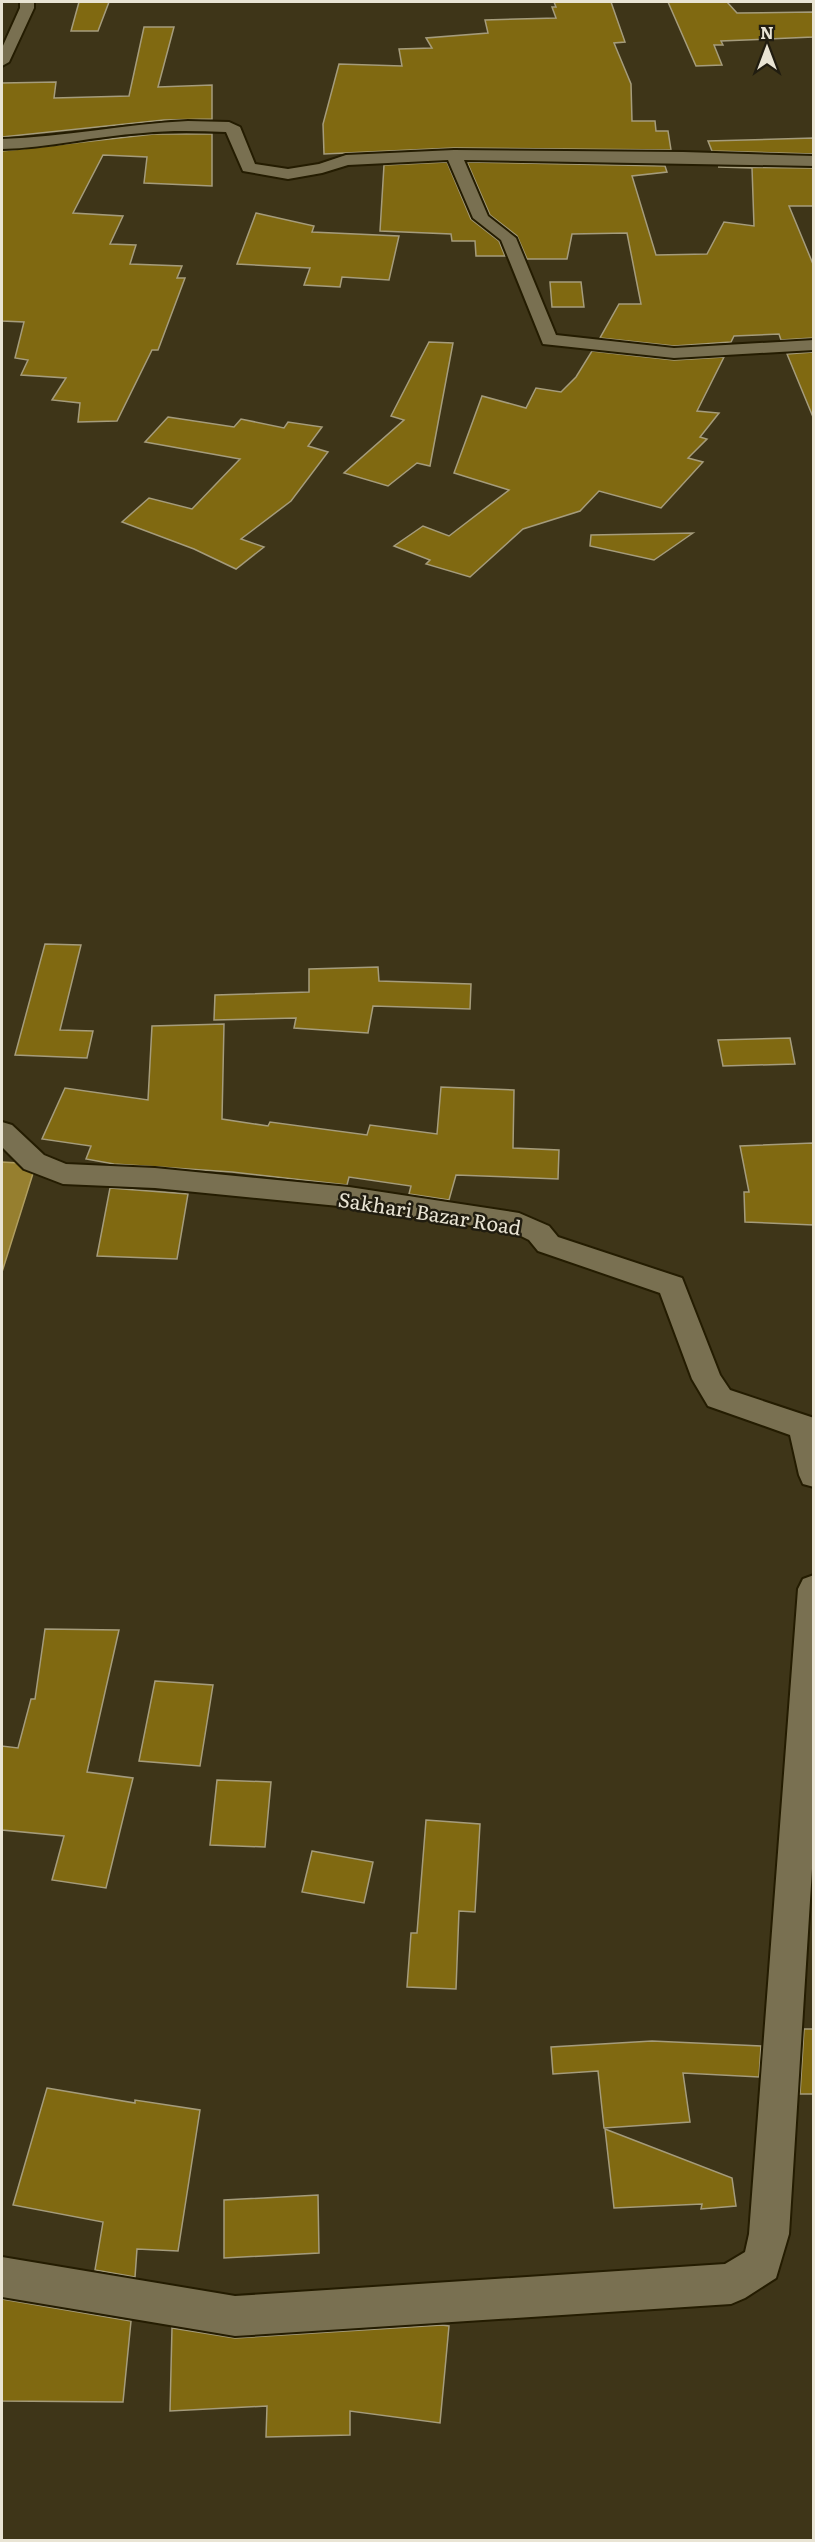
<svg xmlns="http://www.w3.org/2000/svg" width="815" height="2542" viewBox="0 0 815 2542" font-family="Literata,serif">
  <style>
    .water { fill: #967f2f; stroke: #af9d60; stroke-width: 1.5 }
    .building { fill: #806911; stroke: #a59c7c; stroke-width: 1.5 }
    .lines { fill: none; stroke-linecap: round; stroke-linejoin: round }
    .street-casing { stroke: #241c01; stroke-width: 4 }
    .street { fill: #797051; fill-rule: evenodd }
    .labels { text-anchor: middle; dominant-baseline: central; stroke-width: 5; stroke-linejoin: round; paint-order: stroke }
    .street-label { font-size: 20px; fill: #e9e4d4; stroke: #211d10 }
  </style>
  <rect width="100%" height="100%" fill="#3e3518"/>
  <polygon class="water" points="2,1162 36,1164 2,1272"/>
  <g class="building">
    <polygon points="79,2 109,2 98,31 71,31"/>
    <polygon points="554,2 611,2 625,42 614,43 631,84 632,121 655,121 656,131 668,131 671,150 454,148 324,154 323,124 339,64 402,66 399,49 432,48 426,38 488,33 485,20 556,18 552,7 556,7"/>
    <polygon points="668,2 727,2 737,13 813,12 813,37 721,41 723,45 714,45 722,65 696,66"/>
    <polygon points="144,27 174,27 158,87 212,85 212,119 164,120 2,137 2,83 56,82 54,98 129,96"/>
    <polygon points="154,134 212,134 212,186 144,183 147,157 103,155 73,213 123,216 110,244 136,245 130,264 182,266 177,278 185,278 158,350 152,350 117,421 78,422 80,403 52,400 66,378 21,375 28,360 15,358 24,322 2,321 2,151"/>
    <polygon points="813,138 813,154 712,151 708,141"/>
    <polygon points="447,162 471,219 499,241 505,256 476,256 475,241 452,241 451,234 380,231 384,165"/>
    <polygon points="467,162 665,166 667,172 632,176 656,255 707,254 724,222 754,226 752,168 718,167 813,168 813,206 789,206 813,264 813,338 781,340 779,334 734,336 731,342 674,346 600,338 619,304 641,304 627,233 572,234 567,259 527,259 517,236 490,215"/>
    <polygon points="256,213 314,226 312,232 399,236 389,280 342,277 340,287 304,285 310,268 237,264"/>
    <polygon points="550,282 581,282 584,307 552,307"/>
    <polygon points="429,342 453,343 430,466 417,463 388,486 344,473 404,420 391,416"/>
    <polygon points="592,351 674,360 724,357 697,411 719,413 700,437 707,439 688,458 703,462 661,508 599,491 580,511 523,529 470,577 426,564 430,560 394,546 423,526 449,536 509,490 454,473 482,396 526,408 536,388 561,392 576,377"/>
    <polygon points="813,352 813,417 787,354"/>
    <polygon points="168,417 234,427 241,419 284,428 288,422 322,427 308,446 328,452 291,501 241,539 264,547 236,569 194,549 122,522 149,498 192,509 240,459 145,442"/>
    <polygon points="693,533 654,560 590,546 591,535"/>
    <polygon points="45,944 81,945 60,1030 93,1031 87,1058 15,1055"/>
    <polygon points="378,967 379,981 471,984 470,1009 373,1006 368,1033 294,1028 296,1018 214,1020 215,995 309,992 309,969"/>
    <polygon points="224,1024 222,1119 268,1126 270,1122 367,1135 370,1125 437,1134 441,1087 514,1090 513,1148 559,1150 558,1179 456,1175 449,1200 409,1194 411,1186 349,1177 347,1185 232,1172 114,1164 86,1159 91,1146 42,1139 65,1088 148,1100 152,1026"/>
    <polygon points="790,1038 795,1064 723,1066 718,1040"/>
    <polygon points="813,1143 813,1225 745,1222 744,1192 749,1192 740,1146"/>
    <polygon points="110,1188 188,1194 177,1259 97,1256"/>
    <polygon points="45,1629 119,1630 87,1772 133,1778 106,1888 52,1880 64,1836 2,1830 2,1746 18,1748 31,1699 35,1699"/>
    <polygon points="155,1681 213,1685 200,1766 139,1761"/>
    <polygon points="217,1780 271,1782 265,1847 210,1845"/>
    <polygon points="426,1820 480,1824 475,1912 459,1911 456,1989 407,1987 411,1933 417,1933"/>
    <polygon points="312,1851 373,1862 364,1903 302,1892"/>
    <polygon points="804,2029 813,2029 813,2094 800,2094"/>
    <polygon points="652,2041 761,2046 759,2077 683,2073 690,2122 604,2128 598,2071 553,2074 551,2047"/>
    <polygon points="47,2088 135,2103 135,2100 200,2110 178,2251 137,2249 135,2277 95,2270 103,2222 13,2205"/>
    <polygon points="605,2129 732,2178 736,2206 701,2209 702,2204 614,2208"/>
    <polygon points="318,2195 319,2253 224,2258 224,2200"/>
    <polygon points="2,2299 131,2321 123,2402 2,2401"/>
    <polygon points="442,2325 449,2326 440,2423 350,2411 350,2435 266,2437 267,2406 170,2411 172,2328 235,2338"/>
  </g>
  <g class="lines">
    <g class="street-casing">
      <g id="street">
        <polygon points="20,2 34,2 34,8 9,62 2,66 2,48 20,8"/>
        <path d="M 188,121 L 229,122 L 240,127 L 255,164 L 288,169 L 319,164 L 346,155 L 454,150 L 683,152 L 814,156 L 814,166 L 464,160 L 488,216 L 516,238 L 556,335 L 674,348 L 814,340 L 814,350 L 674,358 L 543,344 L 501,240 L 473,218 L 448,160 L 348,165 L 322,173 L 288,179 L 243,171 L 226,132 C 198,131 171,130 143,133 C 95,136 49,148 2,149 L 2,139 C 64,137 125,124 188,121 Z"/>
        <polygon points="2,1122 12,1125 44,1155 66,1164 155,1168 349,1187 519,1213 549,1226 558,1237 682,1278 720,1375 730,1390 814,1418 814,1487 803,1484 799,1475 790,1435 708,1406 692,1379 660,1293 538,1251 529,1240 513,1232 349,1207 155,1188 63,1184 24,1169 2,1147"/>
        <polygon points="814,1575 814,1837 789,2234 776,2278 745,2298 731,2304 235,2336 2,2297 2,2257 235,2296 725,2264 745,2252 749,2234 798,1589 803,1579"/>
      </g>
    </g>
    <use href="#street" class="street"/>
  </g>
  <g class="labels">
    <g class="street-label">
      <text transform="translate(430 1212) rotate(9)">Sakhari Bazar Road</text>
    </g>
  </g>
  <rect width="815" height="2542" fill="none" stroke="#e9e4d4" stroke-width="6"/>
  <g transform="translate(767 48)" stroke="#211d10" stroke-width="4.5" paint-order="stroke">
  <path d="M0-4.5L10 22L0 15L-10 22Z" fill="#e9e4d4"/>
  <text y="-9" font-size="16" font-weight="bold" text-anchor="middle" fill="#e9e4d4">N</text>
  </g>
</svg>
